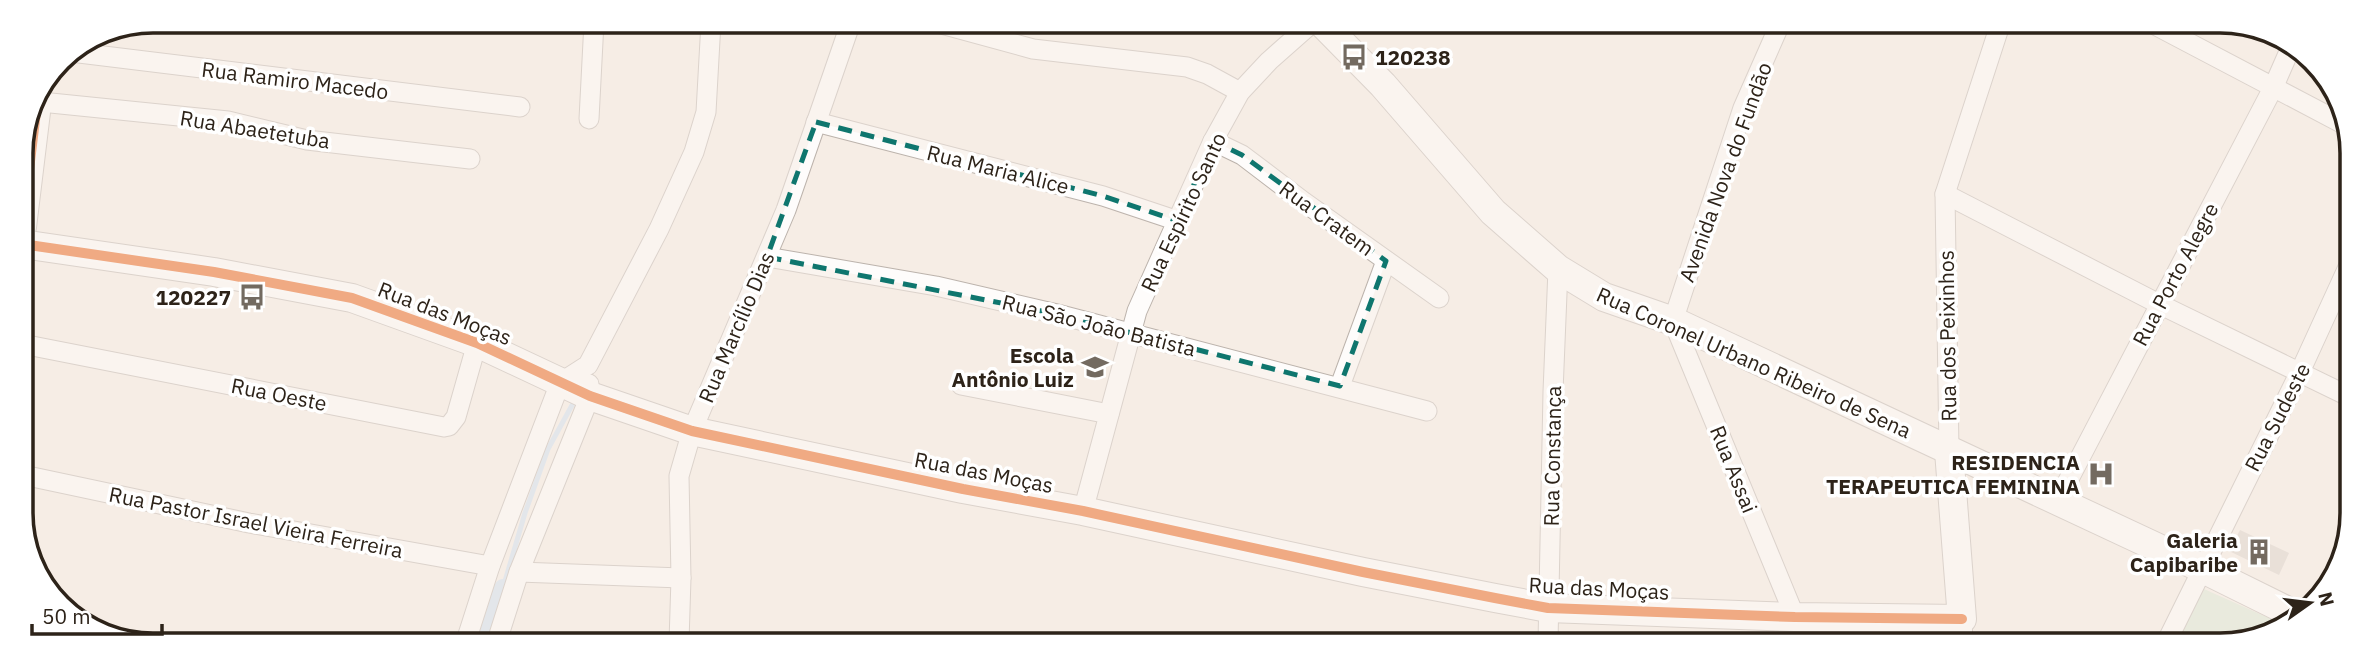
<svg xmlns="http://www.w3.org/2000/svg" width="2373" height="666" viewBox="0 0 2373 666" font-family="'IBM Plex Sans',sans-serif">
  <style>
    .green { fill: #d9e6d2 }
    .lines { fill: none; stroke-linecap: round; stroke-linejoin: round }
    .stream { stroke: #ccdef0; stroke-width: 5 }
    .canal { stroke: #ccdef0; stroke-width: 18 }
    .building { fill: #d9d0c8 }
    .street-casing { stroke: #bcb3ac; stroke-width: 21 }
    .secondary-casing { stroke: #bcb3ac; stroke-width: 30 }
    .street { stroke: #fefcfb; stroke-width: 19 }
    .secondary { stroke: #fefcfb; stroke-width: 28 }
    .cycleway-casing { stroke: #fff; stroke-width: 15 }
    .cycleway { stroke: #e8590c; stroke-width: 10 }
    .marked { fill: none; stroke: #0f766e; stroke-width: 5; stroke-dasharray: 14 9; stroke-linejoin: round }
    .labels { text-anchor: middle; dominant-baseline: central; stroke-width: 7; stroke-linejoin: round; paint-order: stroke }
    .poi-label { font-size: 21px; font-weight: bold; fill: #2d2319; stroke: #fff; text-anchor: end }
    .street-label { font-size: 21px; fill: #2d2319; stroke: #fff }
    .rim { fill: none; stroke: #2d2319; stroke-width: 3.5 }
  </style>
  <rect width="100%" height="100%" fill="#f6ede5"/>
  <polygon class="green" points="2202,589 2204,589 2280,623 2228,645 2173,645"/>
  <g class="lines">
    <polyline class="stream" points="503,588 525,513 548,449 576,398"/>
    <polyline class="canal" points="486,641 503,588"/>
  </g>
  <polygon class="building" points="2240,530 2289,553 2279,575 2229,551"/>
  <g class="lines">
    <g class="street-casing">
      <g id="street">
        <polyline points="938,23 1033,49 1187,67 1207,74 1240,92"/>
        <polyline points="1780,24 1743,108 1673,321 1795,617"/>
        <polyline points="2155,25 2349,127"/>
        <polyline points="71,52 520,107"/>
        <polyline points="41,102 228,121 307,140 470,159"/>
        <polyline points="589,119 594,22"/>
        <polyline points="816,122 1103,196 1178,221"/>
        <polyline points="1213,141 1242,155 1304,202 1439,298"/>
        <polyline points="1945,194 2159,304 2348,396"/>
        <polyline points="767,257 936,286 1057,314 1427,411"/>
        <polyline points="22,344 444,427 449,426 456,417 477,343"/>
        <polyline points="961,385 1109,414"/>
        <polyline points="1340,386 1386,261"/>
        <polyline points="1949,451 1945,194 2000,25"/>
        <polyline points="23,475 249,523 490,566"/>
        <polyline points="2058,500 2273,88 2291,47"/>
        <polyline points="1083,511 1137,311 1213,141 1240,92 1269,61 1312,23"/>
        <polyline points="519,572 681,578"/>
        <polyline points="1962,619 1963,644"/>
        <polyline points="466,641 490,566 560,383 588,365 659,229 694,152 706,112 711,22"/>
        <polyline points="497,641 519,572 590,396 589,384"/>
        <polyline points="679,642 681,578 679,476 692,431 786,210 851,22"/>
        <polyline points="1548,643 1553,392 1558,269"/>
        <polyline points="2165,645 2300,372 2349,265"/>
      </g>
    </g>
    <g class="secondary-casing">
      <g id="secondary">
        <polyline points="1322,23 1383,85 1493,212 1558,269 1604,297 1673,321 1735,350 2201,568 2298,616"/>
        <polyline points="22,227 36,112"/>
        <polyline points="22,244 214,272 352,298 477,343 590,396 692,431 963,489 1083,511 1363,572 1495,598 1548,608 1795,617 1962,619 1949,451"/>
      </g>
    </g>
    <use href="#street" class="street"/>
    <use href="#secondary" class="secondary"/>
    <g class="cycleway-casing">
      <g id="cycleway">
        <polyline points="22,227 36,112"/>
        <polyline points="22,244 214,272 352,298 477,343 590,396 692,431 963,489 1083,511 1363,572 1495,598 1548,608 1795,617 1962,619"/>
      </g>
    </g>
    <use href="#cycleway" class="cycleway"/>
  </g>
  <path d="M0 0H2373V666H0ZM 816,122 L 1103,196 L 1178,221 L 1213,141 L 1242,155 L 1386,261 L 1340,386 L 1057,314 L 767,257 Z" fill="#f6ede5" fill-opacity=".55" fill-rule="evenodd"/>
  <path class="marked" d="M 816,122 L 1103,196 L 1178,221 L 1213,141 L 1242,155 L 1386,261 L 1340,386 L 1057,314 L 767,257 Z"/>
  <defs>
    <g id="bus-bare" transform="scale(2.1)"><path d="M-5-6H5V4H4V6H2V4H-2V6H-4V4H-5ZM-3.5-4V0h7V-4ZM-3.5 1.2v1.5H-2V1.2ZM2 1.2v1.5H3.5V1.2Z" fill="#736a60" stroke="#fff" stroke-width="2.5" paint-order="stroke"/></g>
    <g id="school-bare" transform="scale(2.1)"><path d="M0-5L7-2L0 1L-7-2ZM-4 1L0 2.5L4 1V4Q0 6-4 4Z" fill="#736a60" stroke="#fff" stroke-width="2.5" paint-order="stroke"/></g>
    <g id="hospital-bare" transform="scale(2.1)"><path d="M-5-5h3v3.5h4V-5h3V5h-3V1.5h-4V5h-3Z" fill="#736a60" stroke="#fff" stroke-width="2.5" paint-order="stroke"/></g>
    <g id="building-bare" transform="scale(2.1)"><path d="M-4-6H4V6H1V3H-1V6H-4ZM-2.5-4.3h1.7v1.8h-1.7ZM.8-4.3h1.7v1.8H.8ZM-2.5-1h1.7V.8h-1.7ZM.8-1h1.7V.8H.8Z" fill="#736a60" stroke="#fff" stroke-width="2.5" paint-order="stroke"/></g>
  </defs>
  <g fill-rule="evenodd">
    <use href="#bus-bare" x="1354" y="57"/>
    <use href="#bus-bare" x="252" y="297"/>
    <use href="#school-bare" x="1095" y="367"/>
    <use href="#hospital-bare" x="2101" y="474"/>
    <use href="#building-bare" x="2259" y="552"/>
  </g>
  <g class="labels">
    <g class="poi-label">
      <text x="1375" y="57" text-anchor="start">120238</text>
      <text x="231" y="297">120227</text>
      <text x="1074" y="355">Escola<tspan x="1074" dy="24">Antônio Luiz</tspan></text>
      <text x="2080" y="462">RESIDENCIA<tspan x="2080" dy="24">TERAPEUTICA FEMININA</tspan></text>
      <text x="2238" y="540">Galeria<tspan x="2238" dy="24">Capibaribe</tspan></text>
    </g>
    <g class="street-label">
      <text transform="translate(295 80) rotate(7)">Rua Ramiro Macedo</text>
      <text transform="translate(255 129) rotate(9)">Rua Abaetetuba</text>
      <text transform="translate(998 169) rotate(14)">Rua Maria Alice</text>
      <text transform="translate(1725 172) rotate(-70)">Avenida Nova do Fundão</text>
      <text transform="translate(1183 212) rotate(-65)">Rua Espírito Santo</text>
      <text transform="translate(1327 218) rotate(36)">Rua Cratem</text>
      <text transform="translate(2175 274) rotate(-62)">Rua Porto Alegre</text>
      <text transform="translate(445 313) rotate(21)">Rua das Moças</text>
      <text transform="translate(1099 325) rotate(14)">Rua São João Batista</text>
      <text transform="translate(736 327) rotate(-67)">Rua Marcílio Dias</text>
      <text transform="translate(1947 336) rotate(-91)">Rua dos Peixinhos</text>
      <text transform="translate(1754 362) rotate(24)">Rua Coronel Urbano Ribeiro de Sena</text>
      <text transform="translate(279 394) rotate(11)">Rua Oeste</text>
      <text transform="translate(2277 417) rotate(-63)">Rua Sudeste</text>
      <text transform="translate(1552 456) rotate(-89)">Rua Constança</text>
      <text transform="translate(1734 469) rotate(68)">Rua Assai</text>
      <text transform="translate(984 472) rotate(11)">Rua das Moças</text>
      <text transform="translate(256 522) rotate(11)">Rua Pastor Israel Vieira Ferreira</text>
      <text transform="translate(1599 588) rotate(3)">Rua das Moças</text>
    </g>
  </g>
  <path d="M0 0H2373V666H0ZM153 33H2220A120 120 0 0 1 2340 153V513A120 120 0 0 1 2220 633H153A120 120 0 0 1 33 513V153A120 120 0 0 1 153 33Z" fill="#fff" fill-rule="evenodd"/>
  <path class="rim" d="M153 33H2220A120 120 0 0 1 2340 153V513A120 120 0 0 1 2220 633H153A120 120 0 0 1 33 513V153A120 120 0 0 1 153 33Z"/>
  <g transform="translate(2310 603) rotate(76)" stroke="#ffffff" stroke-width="5" paint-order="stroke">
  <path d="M0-5L12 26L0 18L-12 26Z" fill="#2d2319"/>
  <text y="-10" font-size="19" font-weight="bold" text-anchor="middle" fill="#2d2319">N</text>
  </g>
  <path d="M32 624v10h130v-10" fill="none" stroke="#2d2319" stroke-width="3.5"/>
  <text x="42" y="624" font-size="21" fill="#2d2319" stroke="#ffffff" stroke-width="5" paint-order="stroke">50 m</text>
</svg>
